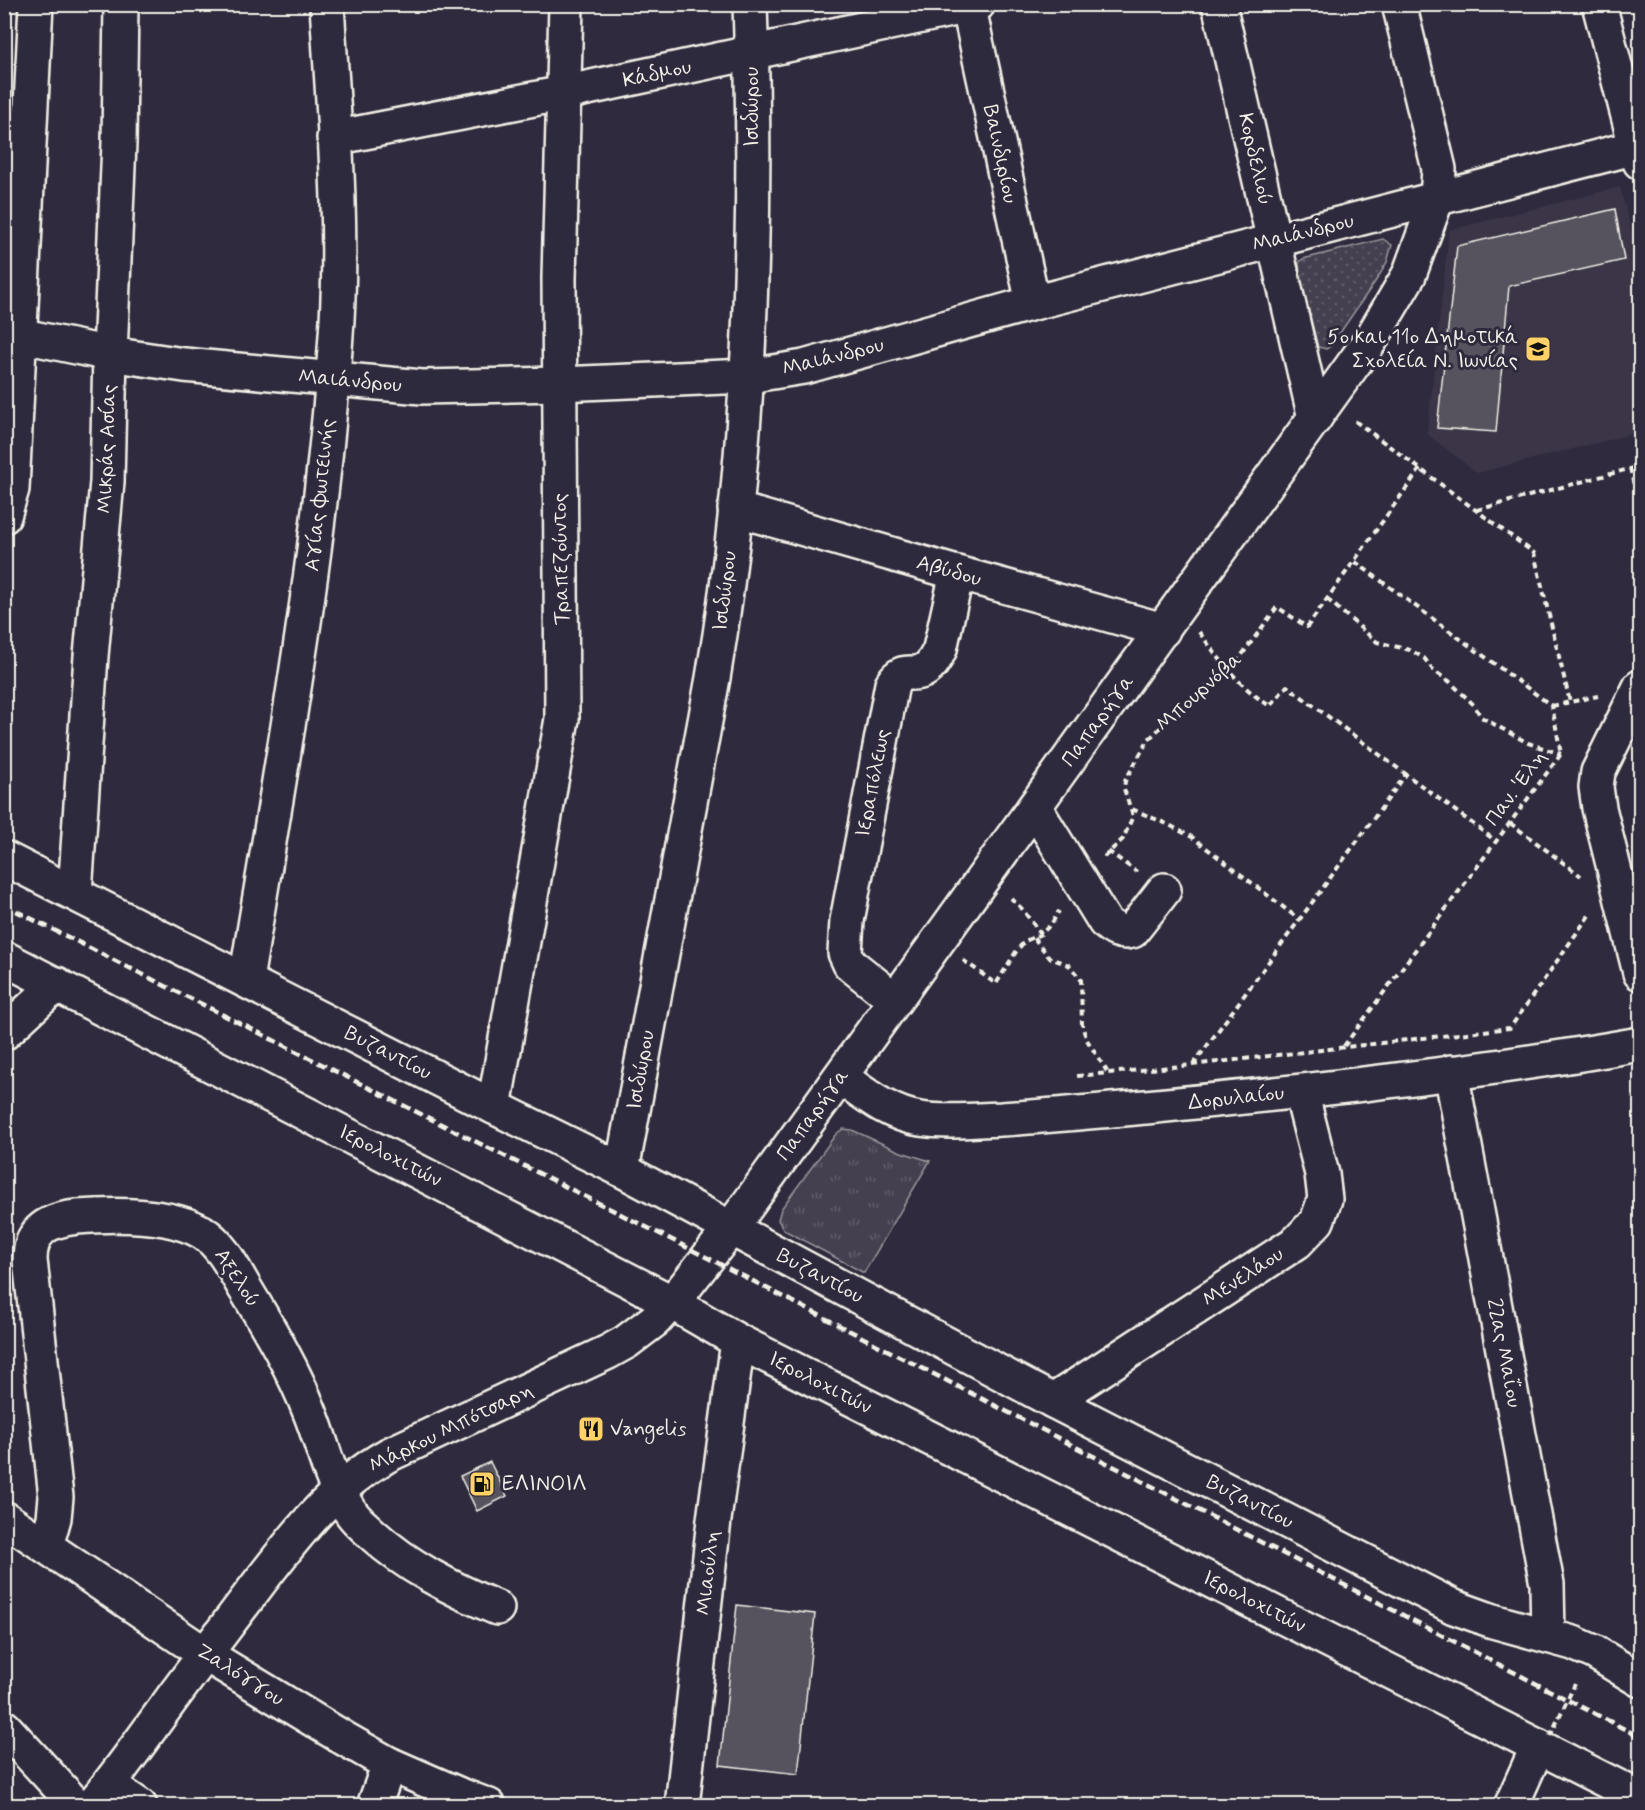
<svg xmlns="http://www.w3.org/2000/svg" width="1645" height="1810" viewBox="0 0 1645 1810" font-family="Mynerve,sans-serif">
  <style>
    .built { fill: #3b3647 }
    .grass { fill: url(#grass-dots); stroke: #9c989c; stroke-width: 1.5 }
    .park { fill: url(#park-tufts); stroke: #9c989c; stroke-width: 1.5 }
    .building { fill: #56525f; stroke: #f4f1e8; stroke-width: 1.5 }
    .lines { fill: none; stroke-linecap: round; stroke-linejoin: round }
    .minor-casing { stroke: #f4f1e8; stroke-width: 38 }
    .path { stroke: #f4f1e8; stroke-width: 4; stroke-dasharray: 6 4.5; stroke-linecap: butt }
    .minor { stroke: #2f2a3d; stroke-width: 33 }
    .rail { stroke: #f4f1e8; stroke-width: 4.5; stroke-dasharray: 9 4.5; stroke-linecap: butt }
    .path-bridge { stroke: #f4f1e8; stroke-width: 4; stroke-dasharray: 6 4.5; stroke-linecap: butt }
    .labels { text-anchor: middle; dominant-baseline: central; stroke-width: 6; stroke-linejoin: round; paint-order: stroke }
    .street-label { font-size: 21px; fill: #f4f1e8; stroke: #2f2a3d }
    .poi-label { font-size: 21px; fill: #f4f1e8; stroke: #2f2a3d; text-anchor: start }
  </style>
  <defs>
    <pattern id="grass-dots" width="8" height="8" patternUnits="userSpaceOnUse" patternTransform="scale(1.5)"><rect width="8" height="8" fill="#454050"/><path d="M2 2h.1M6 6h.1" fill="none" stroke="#605c69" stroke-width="1.8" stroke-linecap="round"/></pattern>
    <pattern id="park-tufts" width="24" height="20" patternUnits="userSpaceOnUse" patternTransform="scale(1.5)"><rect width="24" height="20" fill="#454050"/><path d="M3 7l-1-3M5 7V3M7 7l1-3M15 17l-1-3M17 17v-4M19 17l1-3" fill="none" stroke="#605c69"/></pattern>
  </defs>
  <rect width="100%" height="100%" fill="#2f2a3d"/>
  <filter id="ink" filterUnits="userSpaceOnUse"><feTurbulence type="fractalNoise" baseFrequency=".0167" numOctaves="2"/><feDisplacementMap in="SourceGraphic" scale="12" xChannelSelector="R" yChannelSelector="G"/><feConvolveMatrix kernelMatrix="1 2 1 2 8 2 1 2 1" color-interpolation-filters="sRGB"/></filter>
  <g filter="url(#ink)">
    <polygon class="built" points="1620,187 1640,265 1640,432 1477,473 1427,434 1449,230"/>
    <polygon class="grass" points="1383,239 1392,245 1387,262 1379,276 1331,346 1326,349 1318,347 1300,277 1299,262 1303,259"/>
    <polygon class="park" points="843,1129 852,1130 901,1152 930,1161 864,1273 784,1230 778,1220 781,1209 836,1134"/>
    <g class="building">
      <polygon points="1615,209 1624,260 1509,286 1496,432 1437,428 1457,246"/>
      <polygon points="490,1462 507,1496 477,1511 460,1476"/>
      <polygon points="737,1605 815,1614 798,1774 720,1765"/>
    </g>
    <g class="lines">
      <g class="minor-casing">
        <g id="minor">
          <polyline points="968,4 1033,303"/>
          <polyline points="1219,4 1315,418"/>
          <polyline points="1599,4 1640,162"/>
          <polyline points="334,138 564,93 978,4"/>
          <polyline points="4,332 110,354 184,365 422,387 559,384 748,376 804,367 1033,303 1640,146"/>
          <polyline points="735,509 957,573 1163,630"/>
          <polyline points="4,516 12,489 36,4"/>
          <polyline points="1640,687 1598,772 1596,787 1599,808 1640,973"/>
          <path d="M 1035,808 L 1105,922 C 1113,929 1121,934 1132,931 L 1164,890"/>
          <polyline points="4,858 494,1107 622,1170 1053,1401 1454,1607 1493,1621 1573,1643 1594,1652 1640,1680"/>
          <polyline points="75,893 91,656 107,482 110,354 119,143 121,4"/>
          <polyline points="4,958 671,1302 738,1341 1640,1798"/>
          <path d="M 246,980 C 282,761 323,542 337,320 C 343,215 333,109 327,4"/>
          <path d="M 895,1000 L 850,964 L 845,953 L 847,921 L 892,684 C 903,665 913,679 926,669 C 932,665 937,656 940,649 L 957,573"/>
          <polyline points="4,1033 57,984"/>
          <polyline points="1451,1072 1547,1584 1548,1635"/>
          <path d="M 841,1077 C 866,1095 889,1114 920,1119 C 947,1123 975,1120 1001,1119 C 1050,1116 1098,1111 1146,1107 C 1311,1091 1477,1073 1640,1044"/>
          <polyline points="494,1107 562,719 559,278 566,4"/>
          <path d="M 622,1170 L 713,678 C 751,456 758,229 750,4"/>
          <polyline points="1053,1401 1297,1242 1317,1221 1325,1199 1322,1174 1301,1092"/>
          <polyline points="4,1518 205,1654 345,1739 389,1764 460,1795 489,1806"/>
          <path d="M 46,1546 L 54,1518 L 56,1497 L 30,1260 C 30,1230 48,1220 77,1217 C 115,1214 169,1213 202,1232 C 222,1244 234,1270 246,1290 C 270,1330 294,1370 311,1415 C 324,1448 331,1486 353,1515 C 358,1522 366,1528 372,1534 C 408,1567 452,1589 497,1608"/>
          <polyline points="4,1727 77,1806"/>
          <polyline points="109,1785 140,1806"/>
          <path d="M 91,1806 C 119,1773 143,1738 168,1704 C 198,1663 229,1623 259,1583 C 297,1534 333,1486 388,1455 L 608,1352 L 626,1342 L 655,1320 L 684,1288 L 731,1228 L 1370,341 L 1409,275 L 1437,198 L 1439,169 L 1399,4"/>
          <polyline points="374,1806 389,1764"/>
          <polyline points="682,1806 714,1520 738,1341"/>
          <polyline points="1511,1806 1538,1746"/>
        </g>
      </g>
      <g class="path">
        <polyline points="1355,421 1534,553 1570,702"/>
        <polyline points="1630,468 1640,511"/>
        <polyline points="1477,510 1640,466"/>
        <polyline points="1327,599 1377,642 1410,650 1424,658 1434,671 1449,681 1474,705 1481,717 1528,743 1561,754"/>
        <path d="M 1199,632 C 1222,662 1238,686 1270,706 L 1287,686 L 1496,841"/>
        <polyline points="1552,706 1598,696"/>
        <polyline points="1132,809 1167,824 1192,837 1300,920"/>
        <polyline points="1510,823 1581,876"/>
        <polyline points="1108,851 1137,872"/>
        <polyline points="1104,857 1123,839 1133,816 1124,789 1125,781 1148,740 1171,717 1193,701 1226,667 1239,659 1277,607 1307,627 1420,469"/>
        <polyline points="1011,898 1022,909 1041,934"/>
        <polyline points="1034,938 1050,958 1069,965 1081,980 1082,1026 1087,1040 1108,1073"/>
        <polyline points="963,960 996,984 1017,950 1025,941 1041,934 1052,923 1059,911"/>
        <polyline points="1344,1046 1561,754 1552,706 1354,561"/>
        <polyline points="1193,1065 1407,773"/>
        <polyline points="1077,1076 1192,1065 1510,1028 1590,914"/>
      </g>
      <use href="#minor" class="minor"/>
      <polyline class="rail" points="4,905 708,1258 1640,1737"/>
      <polyline class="path-bridge" points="1550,1736 1575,1684"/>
    </g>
  </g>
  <defs>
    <g id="school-square" transform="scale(1.35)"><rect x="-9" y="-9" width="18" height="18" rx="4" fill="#ffd166" stroke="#2f2a3d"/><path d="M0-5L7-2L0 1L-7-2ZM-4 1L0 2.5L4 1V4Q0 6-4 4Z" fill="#111"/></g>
    <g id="restaurant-square" transform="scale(1.35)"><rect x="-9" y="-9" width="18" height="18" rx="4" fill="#ffd166" stroke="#2f2a3d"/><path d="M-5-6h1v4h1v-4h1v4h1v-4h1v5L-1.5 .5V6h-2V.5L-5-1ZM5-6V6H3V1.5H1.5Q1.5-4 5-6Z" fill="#111"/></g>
    <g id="fuel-square" transform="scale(1.35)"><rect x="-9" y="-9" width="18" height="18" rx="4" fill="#ffd166" stroke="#2f2a3d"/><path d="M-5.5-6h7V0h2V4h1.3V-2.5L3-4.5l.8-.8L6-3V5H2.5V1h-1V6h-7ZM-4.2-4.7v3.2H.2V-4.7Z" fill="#111"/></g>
  </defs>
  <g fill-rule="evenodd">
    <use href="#school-square" x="1538" y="349"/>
    <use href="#restaurant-square" x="591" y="1429"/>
    <use href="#fuel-square" x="482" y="1484"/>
  </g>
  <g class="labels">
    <g class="street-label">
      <text transform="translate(657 74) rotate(-12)">Κάδμου</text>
      <text transform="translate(752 107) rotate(-90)">Ισιδώρου</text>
      <text transform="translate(1000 154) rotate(78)">Βαινδιρίου</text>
      <text transform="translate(1255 159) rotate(77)">Κορδελιού</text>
      <text transform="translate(1303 233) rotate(-14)">Μαιάνδρου</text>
      <text transform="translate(833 357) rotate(-14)">Μαιάνδρου</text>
      <text transform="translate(350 381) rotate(5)">Μαιάνδρου</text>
      <text transform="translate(107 449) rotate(-88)">Μικράς Ασίας</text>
      <text transform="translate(320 495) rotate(-84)">Αγίας Φωτεινής</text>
      <text transform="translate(561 559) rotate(-91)">Τραπεζούντος</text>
      <text transform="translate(949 571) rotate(16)">Αβύδου</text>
      <text transform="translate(725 591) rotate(-83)">Ισιδώρου</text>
      <text transform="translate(1199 692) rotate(-42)">Μπουρνόβα</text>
      <text transform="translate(1098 721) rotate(-54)">Παπαρήγα</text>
      <text transform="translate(873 783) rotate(-79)">Ιεραπόλεως</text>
      <text transform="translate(1516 788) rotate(-54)">Παν. 'Ελη</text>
      <text transform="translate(388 1053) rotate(27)">Βυζαντίου</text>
      <text transform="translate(641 1070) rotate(-80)">Ισιδώρου</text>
      <text transform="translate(1236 1098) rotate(-6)">Δορυλαίου</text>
      <text transform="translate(813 1115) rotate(-54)">Παπαρήγα</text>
      <text transform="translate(390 1156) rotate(27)">Ιερολοχιτών</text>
      <text transform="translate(820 1276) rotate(28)">Βυζαντίου</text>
      <text transform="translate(1243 1277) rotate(-33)">Μενελάου</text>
      <text transform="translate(237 1278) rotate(57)">Αξελού</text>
      <text transform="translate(1504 1353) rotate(79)">22ας Μαΐου</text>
      <text transform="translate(820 1383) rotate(27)">Ιερολοχιτών</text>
      <text transform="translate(451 1428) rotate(-26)">Μάρκου Μπότσαρη</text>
      <text transform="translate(1250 1502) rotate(27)">Βυζαντίου</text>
      <text transform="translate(708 1573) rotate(-84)">Μιαούλη</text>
      <text transform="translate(1254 1602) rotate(27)">Ιερολοχιτών</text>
      <text transform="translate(240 1675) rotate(32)">Ζαλόγγου</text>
    </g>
    <g class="poi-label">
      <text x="1518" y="337" text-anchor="end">5ο και 11ο Δημοτικά<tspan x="1518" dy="24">Σχολεία Ν. Ιωνίας</tspan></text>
      <text x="610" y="1429">Vangelis</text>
      <text x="502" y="1484">ΕΛΙΝΟΙΛ</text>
    </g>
  </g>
  <rect width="1645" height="1810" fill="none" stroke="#2f2a3d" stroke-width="24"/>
  <rect x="12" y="12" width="1621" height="1786" fill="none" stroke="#f4f1e8" stroke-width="2" filter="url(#ink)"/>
</svg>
